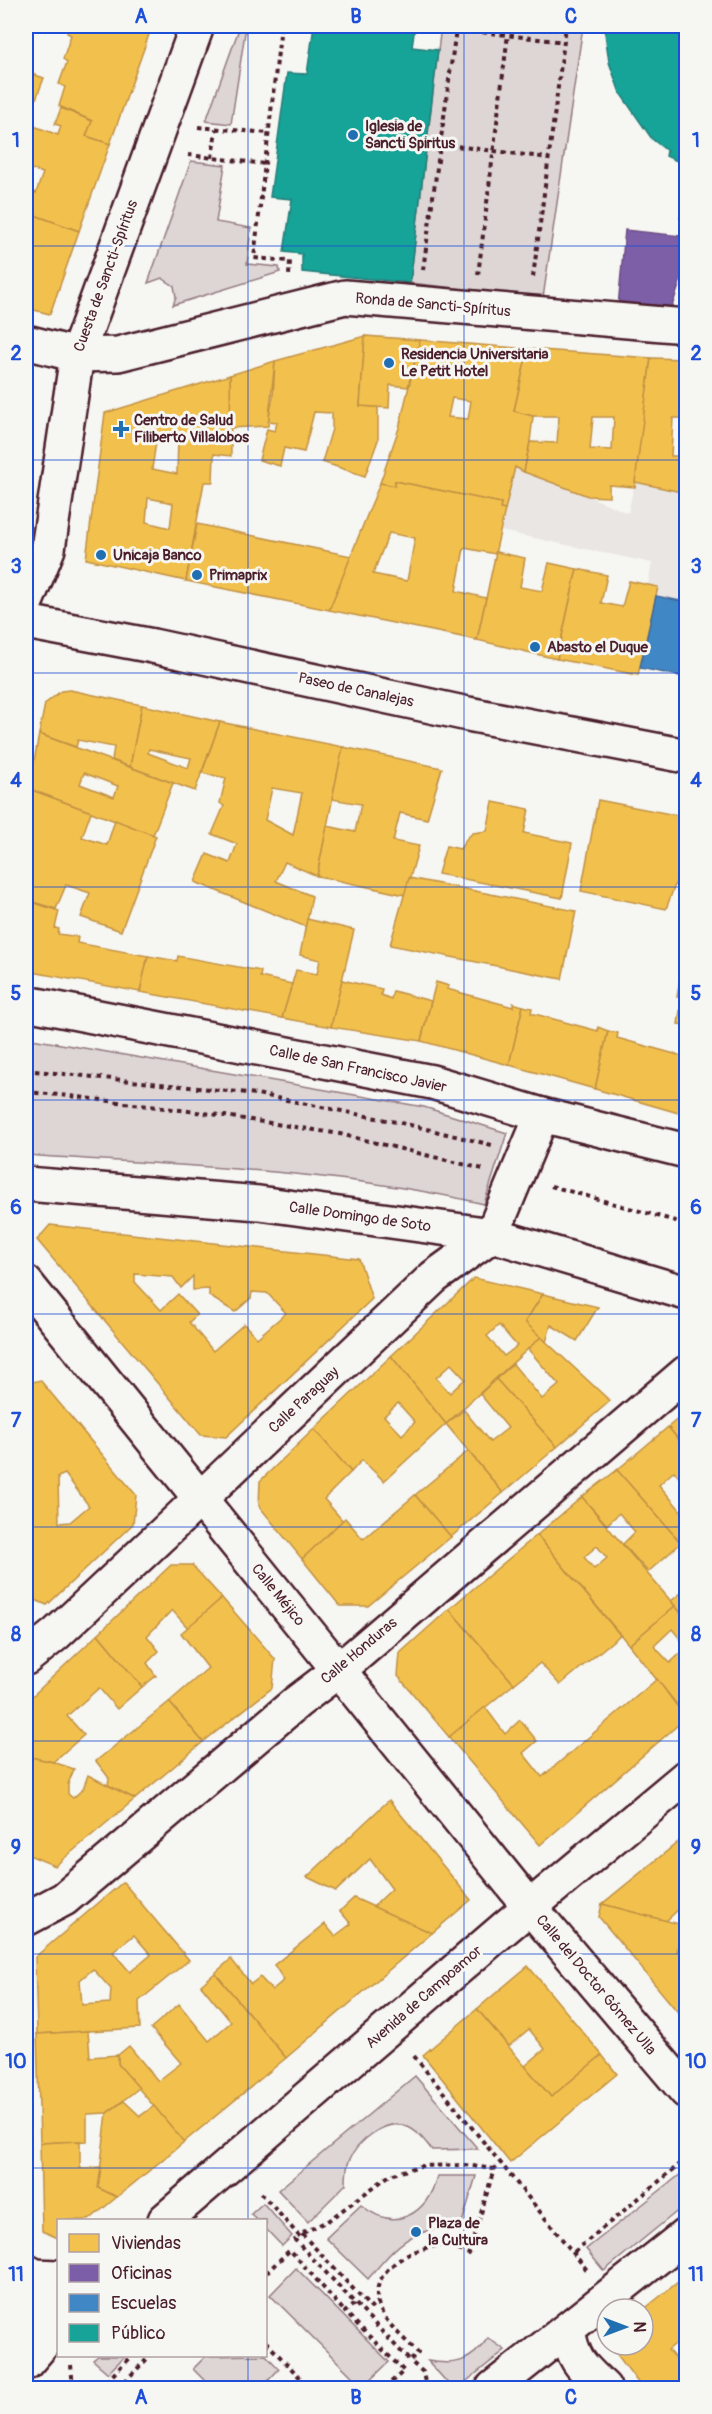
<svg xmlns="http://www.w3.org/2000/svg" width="712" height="2414" viewBox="0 0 712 2414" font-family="Pangolin,sans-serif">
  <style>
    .built { fill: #e9e6e3 }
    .green { fill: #ddd6d5; stroke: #947a80; stroke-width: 1.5 }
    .homes { fill: #f2c14e; stroke: #c09044; stroke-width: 1.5; fill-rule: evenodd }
    .offices { fill: #7b5ea7; stroke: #6c4b82; stroke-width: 1.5 }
    .schools { fill: #3f88c5; stroke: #426897; stroke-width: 1.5 }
    .public { fill: #17a398; stroke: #267b77; stroke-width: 1.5 }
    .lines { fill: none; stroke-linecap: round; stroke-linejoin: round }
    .street-casing { stroke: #4a1f2b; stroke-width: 38 }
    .highway-casing { stroke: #4a1f2b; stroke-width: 38 }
    .path { stroke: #4a1f2b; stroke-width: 4; stroke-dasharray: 4.5 4.5; stroke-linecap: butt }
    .street { stroke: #f6f6f2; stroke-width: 33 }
    .highway { stroke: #f6f6f2; stroke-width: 33 }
    .grid { fill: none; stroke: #1d4ed8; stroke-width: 1.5; stroke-opacity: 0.55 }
    .poi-dot { fill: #1f6fb2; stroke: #f6f6f2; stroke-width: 2 }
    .labels { text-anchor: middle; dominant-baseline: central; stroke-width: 6; stroke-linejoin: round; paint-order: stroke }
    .poi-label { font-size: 15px; font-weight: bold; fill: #4a1f2b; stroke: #f6f6f2; text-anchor: start }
    .street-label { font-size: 15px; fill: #4a1f2b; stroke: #f6f6f2 }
    .neatline { fill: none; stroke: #1d4ed8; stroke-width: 2 }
    .grid-label { font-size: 20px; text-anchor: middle; font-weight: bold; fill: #1d4ed8 }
  </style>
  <rect width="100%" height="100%" fill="#f6f6f2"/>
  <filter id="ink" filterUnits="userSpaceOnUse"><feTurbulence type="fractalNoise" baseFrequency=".0167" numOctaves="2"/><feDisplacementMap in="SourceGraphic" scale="12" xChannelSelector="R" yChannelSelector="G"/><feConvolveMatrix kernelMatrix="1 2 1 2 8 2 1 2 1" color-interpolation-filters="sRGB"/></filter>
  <g filter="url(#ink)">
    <polygon class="built" points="515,467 588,496 628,513 635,482 686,493 685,677 640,668 658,587 648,585 652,563 501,531"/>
    <g class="green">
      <polygon points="240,26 246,26 231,124 206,121"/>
      <polygon points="441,26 583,26 543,298 410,283"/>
      <polygon points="191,161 225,165 216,222 251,228 247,264 279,267 280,272 173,305 176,297 174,286 162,278 148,283"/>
      <path d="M 26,1038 L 424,1107 L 507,1133 L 484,1204 C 334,1169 179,1166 26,1155 Z"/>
      <path d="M 415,2076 L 478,2149 L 432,2150 C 425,2141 416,2129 405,2126 C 384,2119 357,2142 349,2161 C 346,2168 346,2176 346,2184 L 308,2222 L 278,2190 Z"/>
      <polygon points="686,2170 686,2204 604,2271 586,2249"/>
      <path d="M 437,2176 L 476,2176 L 461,2226 C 410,2229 400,2241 368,2279 L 326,2238 L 361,2205 C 395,2233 427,2215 437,2176 Z"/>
      <polygon points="263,2203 292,2236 282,2246 266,2229 266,2220 257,2220 251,2214"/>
      <polygon points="296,2268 389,2362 363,2387 270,2295"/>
      <path d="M 488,2338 L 505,2350 L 458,2388 L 452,2388 L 428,2361 C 456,2366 471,2362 488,2338 Z"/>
      <polygon points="266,2355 279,2369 261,2388 212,2388 193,2369 206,2356"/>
      <polygon points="98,2356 125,2356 108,2373 93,2360"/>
    </g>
    <g class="homes">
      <polygon points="70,26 152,26 110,144 86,136 92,121 59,106 65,87 59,84 67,62 63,59 71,35 67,33"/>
      <polygon points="26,72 44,78 36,99 28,95 26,101"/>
      <polygon points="61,108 92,121 86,136 110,144 79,231 26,212 26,190 36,193 43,173 26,167 26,123 58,135 61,126 55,124"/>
      <polygon points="26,212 79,231 50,314 26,308"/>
      <polygon points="365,336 360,406 378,407 378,440 365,476 322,462 332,429 332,413 314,412 304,452 284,448 280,466 259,460 267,429 275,431 277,422 268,421 273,397 275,361"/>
      <polygon points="365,336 420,340 408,387 390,385 389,408 360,406"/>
      <path d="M 420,340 L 528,349 L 514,411 L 533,416 L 530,442 L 524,472 L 515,467 L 505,510 L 500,509 L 501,503 L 395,481 L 395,486 L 380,483 L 399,428 ZM 452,398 L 471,401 L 468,419 L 448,417 Z"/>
      <path d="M 528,349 L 651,358 L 635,487 L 609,485 L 609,497 L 588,496 L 524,472 L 530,442 L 557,443 L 559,416 L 533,416 L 514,411 ZM 593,417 L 614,417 L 612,450 L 590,449 Z"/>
      <polygon points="651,358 686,359 686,418 673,418 671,456 686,456 686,493 635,482"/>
      <polygon points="275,361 268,426 230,428 230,375"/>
      <path d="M 230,375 L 231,456 L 214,454 L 213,482 L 204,482 L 186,581 L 86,559 L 105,413 ZM 178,438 L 177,474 L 152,469 L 156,442 ZM 148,498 L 173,503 L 170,528 L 146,522 Z"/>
      <path d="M 395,481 L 501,503 L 500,509 L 505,510 L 495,554 L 464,548 L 456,591 L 486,598 L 477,640 L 329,610 L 380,483 L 395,486 ZM 389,533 L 415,538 L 407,581 L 373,574 Z"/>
      <polygon points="197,524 351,556 329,610 186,581"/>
      <polygon points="496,552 525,558 520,587 542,591 549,563 577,569 557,659 477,640"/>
      <polygon points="577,569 607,575 601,603 622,607 629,581 658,587 638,675 557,659"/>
      <polygon points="70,690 142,705 130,767 112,760 114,747 78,740 76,747 39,734 45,704 61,691"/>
      <path d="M 142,705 L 220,722 L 195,791 L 130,767 ZM 149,749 L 191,758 L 188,768 L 148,753 Z"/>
      <path d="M 220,722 L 343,747 L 317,876 L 285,862 L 276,881 L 312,896 L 306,927 L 195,882 L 207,854 L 230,863 L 237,844 L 212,834 L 224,806 L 220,803 L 226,778 L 202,773 ZM 272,788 L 302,793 L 293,835 L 265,820 Z"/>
      <path d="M 39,734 L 173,783 L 153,835 L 29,789 ZM 84,773 L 118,786 L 114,797 L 80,784 Z"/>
      <polygon points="343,747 442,768 427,819 400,813 393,841 419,846 405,895 317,876 327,826 355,832 361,804 332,799"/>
      <polygon points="29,789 91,812 82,837 107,845 115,820 156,836 121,931 81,917 90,893 66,885 56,909 26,900 26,809"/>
      <polygon points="598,800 686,817 686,855 666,909 581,891"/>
      <polygon points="493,802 529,809 524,833 572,843 562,898 438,874 446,846 460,849 467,838 473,833 487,831"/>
      <polygon points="686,855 686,874 680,873"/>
      <polygon points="409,878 576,911 562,979 390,945"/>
      <polygon points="26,900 59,911 55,928 59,929 58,934 78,937 77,943 148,956 140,992 26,971"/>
      <polygon points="307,919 354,930 331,1027 282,1018 296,970 317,974 320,960 300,955"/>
      <polygon points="148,956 177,961 178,956 261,971 260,977 292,984 282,1018 140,992"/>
      <polygon points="686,974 686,1025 678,1024 682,997 677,997 680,979 685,980"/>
      <polygon points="342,980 382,989 381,995 391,999 393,991 431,1001 421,1041 331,1027"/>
      <polygon points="436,982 449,986 447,989 513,1007 513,1003 523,1006 509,1065 421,1041"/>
      <polygon points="523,1006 532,1008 531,1013 598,1031 598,1027 608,1031 595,1089 509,1065"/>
      <polygon points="608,1031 618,1033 617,1038 682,1056 684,1050 686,1051 686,1089 682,1114 595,1089"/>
      <polygon points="686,1089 686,1115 682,1114"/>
      <path d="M 50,1225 L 359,1259 L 372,1299 L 226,1437 L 201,1435 L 37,1240 ZM 135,1274 L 173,1277 L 181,1288 L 193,1276 L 193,1290 L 209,1289 L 209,1296 L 235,1312 L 251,1298 L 252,1292 L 267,1293 L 286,1313 L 257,1338 L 244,1324 L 213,1351 L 189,1322 L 197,1315 L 178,1294 L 161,1310 L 135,1282 Z"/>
      <path d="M 474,1278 L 543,1294 L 525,1322 L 541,1337 L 446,1424 L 391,1356 ZM 499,1325 L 517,1346 L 504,1356 L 487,1336 ZM 451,1364 L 465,1379 L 450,1393 L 436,1378 Z"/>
      <polygon points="543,1294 598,1307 577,1341 551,1325 546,1342 525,1322"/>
      <polygon points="541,1337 610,1401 557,1447 496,1379 513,1364 542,1399 559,1385 528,1349"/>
      <path d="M 391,1356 L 446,1424 L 384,1481 L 362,1460 L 351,1472 L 314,1429 ZM 398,1403 L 415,1422 L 402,1435 L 384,1416 Z"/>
      <polygon points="496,1379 557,1447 503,1493 446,1424 464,1410 490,1442 508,1428 480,1394"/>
      <path d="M 40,1380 L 136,1495 L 133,1524 L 47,1605 L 26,1596 L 26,1384 ZM 65,1474 L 89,1506 L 70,1522 L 59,1523 L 58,1477 Z"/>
      <polygon points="686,1412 686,1449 668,1427"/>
      <polygon points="668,1427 686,1449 686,1486 674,1471 659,1485 682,1512 686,1509 686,1537 681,1543 617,1470"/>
      <polygon points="314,1429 351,1472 324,1499 343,1521 302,1559 259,1506 260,1481"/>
      <polygon points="468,1451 503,1493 451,1537 415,1495"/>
      <polygon points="617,1470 681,1543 648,1572 623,1544 635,1532 619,1513 607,1525 582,1497"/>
      <polygon points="415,1495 451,1537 368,1606 340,1606 302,1559 345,1518 363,1539"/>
      <path d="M 582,1497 L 675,1606 L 629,1645 L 537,1535 ZM 597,1546 L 607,1558 L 594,1569 L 584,1557 Z"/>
      <polygon points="537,1535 620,1635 560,1685 540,1663 514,1684 449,1609"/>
      <polygon points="171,1565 192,1565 222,1598 188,1628 172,1610 147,1636 159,1651 147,1663 156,1676 142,1687 98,1634"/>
      <polygon points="686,1589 686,1619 671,1601"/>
      <polygon points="222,1598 275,1659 272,1688 203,1742 169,1702 208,1668 181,1633"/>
      <polygon points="675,1606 686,1619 686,1646 672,1629 654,1646 670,1663 686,1648 686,1716 629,1645"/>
      <polygon points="449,1609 514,1684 449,1737 398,1676 400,1653"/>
      <polygon points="98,1634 142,1687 117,1709 99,1688 67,1716 84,1735 53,1762 26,1756 26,1702"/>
      <polygon points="657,1679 686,1718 540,1845 449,1737 485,1707 505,1734 520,1720 537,1741 523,1753 542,1777"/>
      <polygon points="169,1702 203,1742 135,1799 108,1785 109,1778 96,1761"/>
      <polygon points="26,1756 53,1762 74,1769 68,1784 68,1794 73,1798 83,1789 88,1775 135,1799 55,1866 29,1855"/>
      <polygon points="389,1800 471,1900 432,1933 373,1907 392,1889 370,1859 336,1891 307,1877"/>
      <polygon points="682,1839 686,1842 686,1913 679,1909 666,1921 602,1904"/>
      <path d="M 123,1882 L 189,1960 L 139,2001 L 140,2028 L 37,2034 L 35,1957 ZM 134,1935 L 151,1955 L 130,1972 L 113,1952 ZM 93,1969 L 111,1989 L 110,2003 L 82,2005 L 80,1980 Z"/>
      <polygon points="354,1898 432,1933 286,2058 215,1973 231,1959 251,1984 260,1977 272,1990 284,1980 274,1965 325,1924 335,1936 351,1924 340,1911"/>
      <polygon points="602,1904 683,1925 677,1951 686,1954 686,2022 599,1917"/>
      <polygon points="528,1966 602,2055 551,2097 525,2066 545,2049 529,2029 509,2046 477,2009"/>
      <polygon points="215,1973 286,2058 184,2142 118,2064 118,2055 129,2046 158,2081 181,2063 151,2028 179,2004 209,2041 231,2022 201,1985"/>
      <polygon points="477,2009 551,2097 602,2055 617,2074 510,2163 423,2055"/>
      <polygon points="88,2031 90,2057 118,2055 118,2064 139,2088 107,2113 87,2114 87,2141 40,2143 37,2034"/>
      <polygon points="124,2101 140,2116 154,2106 184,2142 117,2197 98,2188 107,2113"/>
      <polygon points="80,2141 80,2168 101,2167 98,2188 117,2197 89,2220 58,2220 58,2238 42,2231 40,2143"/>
      <polygon points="686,2275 686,2292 678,2282"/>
      <polygon points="678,2282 686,2292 686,2335 668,2350 679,2363 686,2357 686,2388 642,2388 610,2345 643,2345 643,2310"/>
    </g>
    <g class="offices">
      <polygon points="686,201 686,221 680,218"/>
      <polygon points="686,221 686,265 671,309 618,307 625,230 681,236"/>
    </g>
    <polygon class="schools" points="656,596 686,602 685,677 640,668"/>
    <g class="public">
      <polygon points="314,26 415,26 412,47 438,50 410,283 302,272 302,254 284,252 292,199 270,197 287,73 307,74"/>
      <polygon points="604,26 686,26 686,165 666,156 667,151 652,139 620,93 609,62"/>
    </g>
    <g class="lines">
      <g class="street-casing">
        <g id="street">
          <polyline points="26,342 77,355 118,354 345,297 686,326"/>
          <polyline points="26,602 48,549 77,355 197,26"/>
          <polyline points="26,1003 432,1082 542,1115 686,1151"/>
          <polyline points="26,1184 259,1203 492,1235 686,1293"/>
          <polyline points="26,1283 530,1907 686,2091"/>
          <polyline points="26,1658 56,1634 165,1532 434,1277 492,1235 542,1115"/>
          <polyline points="26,1919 64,1899 297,1702 339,1670 686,1373"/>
          <polyline points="165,2220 506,1927 686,1777"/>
          <polyline points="26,2271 35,2276 58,2277"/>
          <polyline points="26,2317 58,2292"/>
          <path d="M 568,2330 C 573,2361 582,2367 604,2388"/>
          <polyline points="26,2363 58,2326"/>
          <polyline points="493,2388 686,2235"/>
        </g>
      </g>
      <g class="highway-casing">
        <polyline id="highway" points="26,622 153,646 468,714 686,756"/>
      </g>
      <g class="path">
        <polyline points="281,26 254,258 290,261 289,275"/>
        <polyline points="198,127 268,133"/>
        <polyline points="440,144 549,158"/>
        <polyline points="188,155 265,164"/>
        <polyline points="212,158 216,129"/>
        <polyline points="423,270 456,29 564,42"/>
        <polyline points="478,275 508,34"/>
        <polyline points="533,277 566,26"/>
        <polyline points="26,1070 257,1094 406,1124 492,1145"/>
        <polyline points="26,1092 70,1096 212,1114 340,1134 483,1169"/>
        <polyline points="551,1186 686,1224"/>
        <polyline points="414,2056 587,2270"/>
        <polyline points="261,2193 300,2237 295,2240 410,2361"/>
        <polyline points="303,2233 329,2220 390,2175 420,2166 465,2165 494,2169"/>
        <polyline points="302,2234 371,2308 378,2302"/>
        <polyline points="574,2252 686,2159"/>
        <polyline points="266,2273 290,2250 345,2312"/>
        <polyline points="354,2304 345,2312 404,2371 384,2388"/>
        <polyline points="266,2342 310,2388"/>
        <polyline points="71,2365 73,2388"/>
        <polyline points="116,2388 108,2380 131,2356"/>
        <polyline points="118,2388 150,2356"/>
        <path d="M 430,2388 L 425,2383 L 423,2372 L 410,2361 L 418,2353 C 405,2339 383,2322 378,2303 C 369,2268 419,2243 447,2246 C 454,2247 462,2252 469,2254 L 494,2169 L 502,2162"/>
      </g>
      <use href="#street" class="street"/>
      <use href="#highway" class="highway"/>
    </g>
  </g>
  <path class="grid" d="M 248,26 L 248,2220M 464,26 L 464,2388M 26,246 L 686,246M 26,460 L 686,460M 26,673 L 686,673M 26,887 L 686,887M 26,1100 L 686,1100M 26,1314 L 686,1314M 26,1527 L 686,1527M 26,1741 L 686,1741M 26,1954 L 686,1954M 26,2168 L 686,2168M 248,2356 L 248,2388"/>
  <g class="poi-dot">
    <circle cx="353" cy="135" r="6"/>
    <circle cx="389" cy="363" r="6"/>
    <path d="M118 420h6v6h6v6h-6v6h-6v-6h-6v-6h6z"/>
    <circle cx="101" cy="555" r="6"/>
    <circle cx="197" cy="575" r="6"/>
    <circle cx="535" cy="647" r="6"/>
    <circle cx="416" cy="2232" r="6"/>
  </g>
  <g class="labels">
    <g class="poi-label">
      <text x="365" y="126">Iglesia de<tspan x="365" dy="17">Sancti Spiritus</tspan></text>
      <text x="401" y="354">Residencia Universitaria<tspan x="401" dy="17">Le Petit Hotel</tspan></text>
      <text x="134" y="420">Centro de Salud<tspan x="134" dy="17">Filiberto Villalobos</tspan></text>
      <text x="113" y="555">Unicaja Banco</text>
      <text x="209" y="575">Primaprix</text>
      <text x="547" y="647">Abasto el Duque</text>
      <text x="428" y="2223">Plaza de<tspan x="428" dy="17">la Cultura</tspan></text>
    </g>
    <g class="street-label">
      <text transform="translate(106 276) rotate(-70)">Cuesta de Sancti-Spíritus</text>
      <text transform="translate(433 305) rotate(5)">Ronda de Sancti-Spíritus</text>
      <text transform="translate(356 690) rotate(12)">Paseo de Canalejas</text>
      <text transform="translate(358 1069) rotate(12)">Calle de San Francisco Javier</text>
      <text transform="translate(360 1217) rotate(8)">Calle Domingo de Soto</text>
      <text transform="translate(304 1400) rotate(-43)">Calle Paraguay</text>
      <text transform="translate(278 1595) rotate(51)">Calle Méjico</text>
      <text transform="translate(359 1651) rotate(-40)">Calle Honduras</text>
      <text transform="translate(596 1985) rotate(50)">Calle del Doctor Gómez Ulla</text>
      <text transform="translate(424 1997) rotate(-41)">Avenida de Campoamor</text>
    </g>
  </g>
  <rect width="712" height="2414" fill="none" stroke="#f6f6f2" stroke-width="66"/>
  <rect x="57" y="2219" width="210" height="138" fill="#f6f6f2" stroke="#b1a0a2" stroke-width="1.5"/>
  <rect x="69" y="2234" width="30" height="18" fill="#f2c14e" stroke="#b1a0a2" stroke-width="1.5"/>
  <text x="111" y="2249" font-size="18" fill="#4a1f2b">Viviendas</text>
  <rect x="69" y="2264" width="30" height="18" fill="#7b5ea7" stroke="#b1a0a2" stroke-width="1.5"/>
  <text x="111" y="2279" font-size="18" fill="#4a1f2b">Oficinas</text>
  <rect x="69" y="2294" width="30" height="18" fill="#3f88c5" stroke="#b1a0a2" stroke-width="1.5"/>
  <text x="111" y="2309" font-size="18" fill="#4a1f2b">Escuelas</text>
  <rect x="69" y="2324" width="30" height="18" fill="#17a398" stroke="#b1a0a2" stroke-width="1.5"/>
  <text x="111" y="2339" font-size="18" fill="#4a1f2b">Público</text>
  <g transform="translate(625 2327) rotate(90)"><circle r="28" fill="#f6f6f2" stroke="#b1a0a2" stroke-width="1.5"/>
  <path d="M0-4.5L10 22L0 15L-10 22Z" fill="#1f6fb2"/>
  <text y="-9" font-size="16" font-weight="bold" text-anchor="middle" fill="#4a1f2b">N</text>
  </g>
  <rect x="33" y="33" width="646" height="2348" class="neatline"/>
  <g class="grid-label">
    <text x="141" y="23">A</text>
    <text x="356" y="23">B</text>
    <text x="571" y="23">C</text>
    <text x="16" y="147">1</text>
    <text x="696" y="147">1</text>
    <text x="16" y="360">2</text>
    <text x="696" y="360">2</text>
    <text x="16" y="573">3</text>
    <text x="696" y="573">3</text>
    <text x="16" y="787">4</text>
    <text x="696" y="787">4</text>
    <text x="16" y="1000">5</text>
    <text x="696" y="1000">5</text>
    <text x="16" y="1214">6</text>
    <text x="696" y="1214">6</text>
    <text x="16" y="1427">7</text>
    <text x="696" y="1427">7</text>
    <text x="16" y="1641">8</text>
    <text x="696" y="1641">8</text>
    <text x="16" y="1854">9</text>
    <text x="696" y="1854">9</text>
    <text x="16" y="2068">10</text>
    <text x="696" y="2068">10</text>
    <text x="16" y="2281">11</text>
    <text x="696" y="2281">11</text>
    <text x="141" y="2404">A</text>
    <text x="356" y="2404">B</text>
    <text x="571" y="2404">C</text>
  </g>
</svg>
